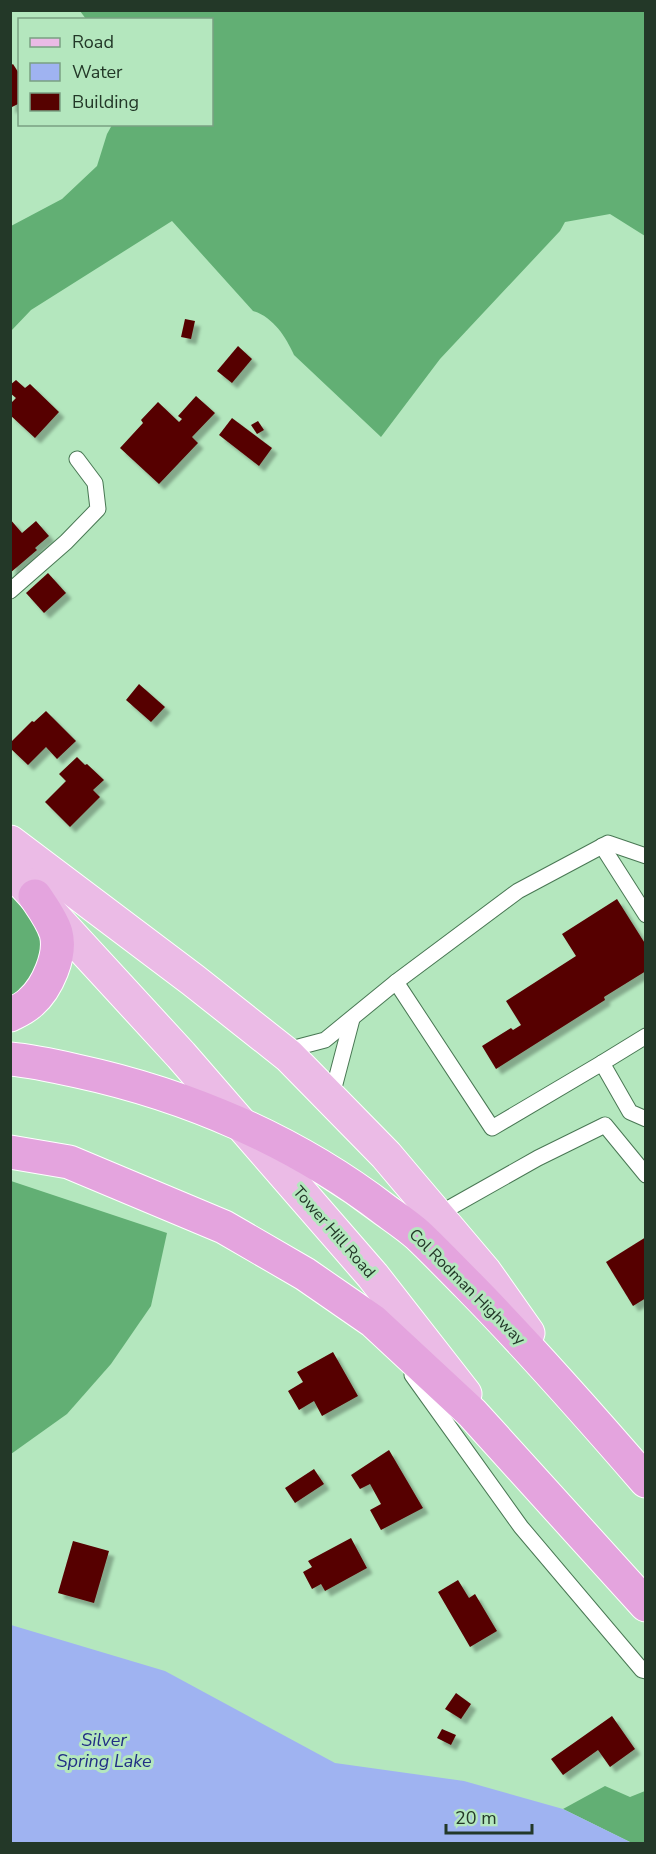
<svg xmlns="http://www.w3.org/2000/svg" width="656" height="1854" viewBox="0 0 656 1854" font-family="'Nunito Sans',sans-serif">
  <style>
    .forest { fill: #62af74 }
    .water { fill: #9fb3f1 }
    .building { fill: #560200; filter: url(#shadow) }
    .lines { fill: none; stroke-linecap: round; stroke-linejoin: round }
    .service-casing { stroke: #497854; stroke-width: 17 }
    .primary-casing { stroke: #fff; stroke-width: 35 }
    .trunk-casing { stroke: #fff; stroke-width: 35 }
    .service { stroke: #fff; stroke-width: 15 }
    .primary { stroke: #ebbbe6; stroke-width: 33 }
    .trunk { stroke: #e4a4de; stroke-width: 33 }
    .labels { text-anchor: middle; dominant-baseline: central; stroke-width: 6; stroke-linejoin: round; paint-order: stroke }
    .street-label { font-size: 16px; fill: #233828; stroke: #b4e7be }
    .water-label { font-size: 18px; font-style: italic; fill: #212e85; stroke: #b4e7be }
  </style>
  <defs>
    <filter id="shadow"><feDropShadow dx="5.5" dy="5.5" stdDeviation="1.5" flood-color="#0004"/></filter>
  </defs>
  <rect width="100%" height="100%" fill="#b4e7be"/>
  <g class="forest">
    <path d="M 80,11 L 645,11 L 645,236 L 610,214 L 565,222 L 560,231 L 440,359 L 381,437 L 294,355 C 286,337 273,317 253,311 L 172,221 L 31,310 L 11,331 L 11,226 L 62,199 L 97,166 L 107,134 L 112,125 L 212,124 L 212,20 L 86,19 Z"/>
    <polygon points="10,838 62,943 10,1004"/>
    <polygon points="11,1181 167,1233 151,1306 111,1364 67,1414 11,1454"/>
    <polygon points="605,1786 630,1797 645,1791 645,1843 632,1843 563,1809"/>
  </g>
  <polygon class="water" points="11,1625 165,1671 335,1763 464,1781 563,1809 632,1843 11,1843"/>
  <g class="building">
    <polygon points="13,64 20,75 20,103 10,108 10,66"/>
    <polygon points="185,319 195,321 191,339 181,337"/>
    <polygon points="238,346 252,359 232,383 217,371"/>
    <polygon points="16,380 25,388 30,384 59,412 35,438 10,415 10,404 16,398 10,393 10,385"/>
    <polygon points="196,396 215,413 192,437 198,443 159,484 120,448 143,423 141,420 158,402 179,422 182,419 178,416"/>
    <polygon points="232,418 272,448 259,466 219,435"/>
    <polygon points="258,421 264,430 257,434 251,425"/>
    <polygon points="10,519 22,533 36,521 49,536 35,548 37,550 10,573"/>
    <polygon points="48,573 66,593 44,613 26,593"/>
    <polygon points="139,684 165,707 151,722 126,700"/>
    <polygon points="46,711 76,741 57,759 46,747 28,765 10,748 10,743 32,721 34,722"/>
    <polygon points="77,757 85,765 87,764 104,780 93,790 100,797 70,827 45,802 66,781 59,774"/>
    <polygon points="617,899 646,945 646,971 604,997 605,1000 496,1069 482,1046 511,1028 513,1030 521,1025 506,1001 576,956 562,934"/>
    <polygon points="646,1237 646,1298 633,1306 606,1262"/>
    <polygon points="333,1352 358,1396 322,1416 314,1401 299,1410 288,1391 303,1382 297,1372"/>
    <polygon points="389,1450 423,1508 381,1530 370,1510 381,1504 370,1484 360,1489 351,1475"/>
    <polygon points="314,1469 324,1484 295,1503 285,1488"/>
    <polygon points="351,1538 367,1568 325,1591 321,1584 312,1589 303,1572 312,1567 308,1561"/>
    <polygon points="73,1541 109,1551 94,1603 58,1593"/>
    <polygon points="458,1580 469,1598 475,1594 497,1631 470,1647 438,1592"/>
    <polygon points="456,1693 471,1704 461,1719 445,1709"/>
    <polygon points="612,1716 635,1749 610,1767 598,1750 563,1775 551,1759"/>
    <polygon points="442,1729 456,1735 451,1745 437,1738"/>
  </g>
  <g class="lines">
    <g class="service-casing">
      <g id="service">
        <polyline points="10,591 66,542 98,509 95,483 77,459"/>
        <polyline points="602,846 646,915"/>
        <polyline points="396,982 492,1128 602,1063 630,1112 646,1119"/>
        <polyline points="283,1051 325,1040 396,982 518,891 608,843 646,856"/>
        <polyline points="602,1063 646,1036"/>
        <polyline points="331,1099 352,1019"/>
        <polyline points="437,1215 538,1158 605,1125 646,1175"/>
        <polyline points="412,1375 521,1527 642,1670 646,1671"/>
      </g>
    </g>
    <g class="primary-casing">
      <g id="primary">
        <polyline points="10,842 193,980 289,1056 386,1155 485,1272 528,1333"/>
        <polyline points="10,869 181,1055 373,1276 465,1394"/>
      </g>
    </g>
    <g class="trunk-casing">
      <g id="trunk">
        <path d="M 10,1015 C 18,1011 25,1008 31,1002 C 47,988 62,955 56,933 C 52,920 43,908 35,896"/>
        <path d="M 10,1059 C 33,1061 55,1066 77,1071 C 188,1095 295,1141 385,1210 C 396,1218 408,1226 418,1235 C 435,1251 452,1269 469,1286 C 531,1349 588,1414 646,1481"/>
        <polyline points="10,1152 69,1162 224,1227 305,1274 373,1321 472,1413 646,1605"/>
      </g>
    </g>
    <use href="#service" class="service"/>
    <use href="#primary" class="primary"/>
    <use href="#trunk" class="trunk"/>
  </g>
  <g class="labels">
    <g class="street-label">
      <text transform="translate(334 1232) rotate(49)">Tower Hill Road</text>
      <text transform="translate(467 1287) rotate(45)">Col Rodman Highway</text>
    </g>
    <g class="water-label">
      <text x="104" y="1740">Silver<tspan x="104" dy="21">Spring Lake</tspan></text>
    </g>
  </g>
  <rect width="656" height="1854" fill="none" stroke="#233828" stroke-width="24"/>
  <rect x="18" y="18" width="195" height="108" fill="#b4e7be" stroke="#7aa182" stroke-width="1.5"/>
  <rect x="30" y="38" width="30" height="9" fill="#ebbbe6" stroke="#7aa182" stroke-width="1.5"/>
  <text x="72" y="48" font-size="18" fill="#233828">Road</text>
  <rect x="30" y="63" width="30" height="18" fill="#9fb3f1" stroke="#7aa182" stroke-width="1.5"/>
  <text x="72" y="78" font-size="18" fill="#233828">Water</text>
  <rect x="30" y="93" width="30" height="18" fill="#560200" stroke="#7aa182" stroke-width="1.5"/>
  <text x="72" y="108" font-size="18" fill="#233828">Building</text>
  <path d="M446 1824v9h86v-9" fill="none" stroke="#233828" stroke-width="3"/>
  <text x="455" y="1824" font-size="18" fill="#233828" stroke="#b4e7be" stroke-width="4.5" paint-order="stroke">20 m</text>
</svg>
